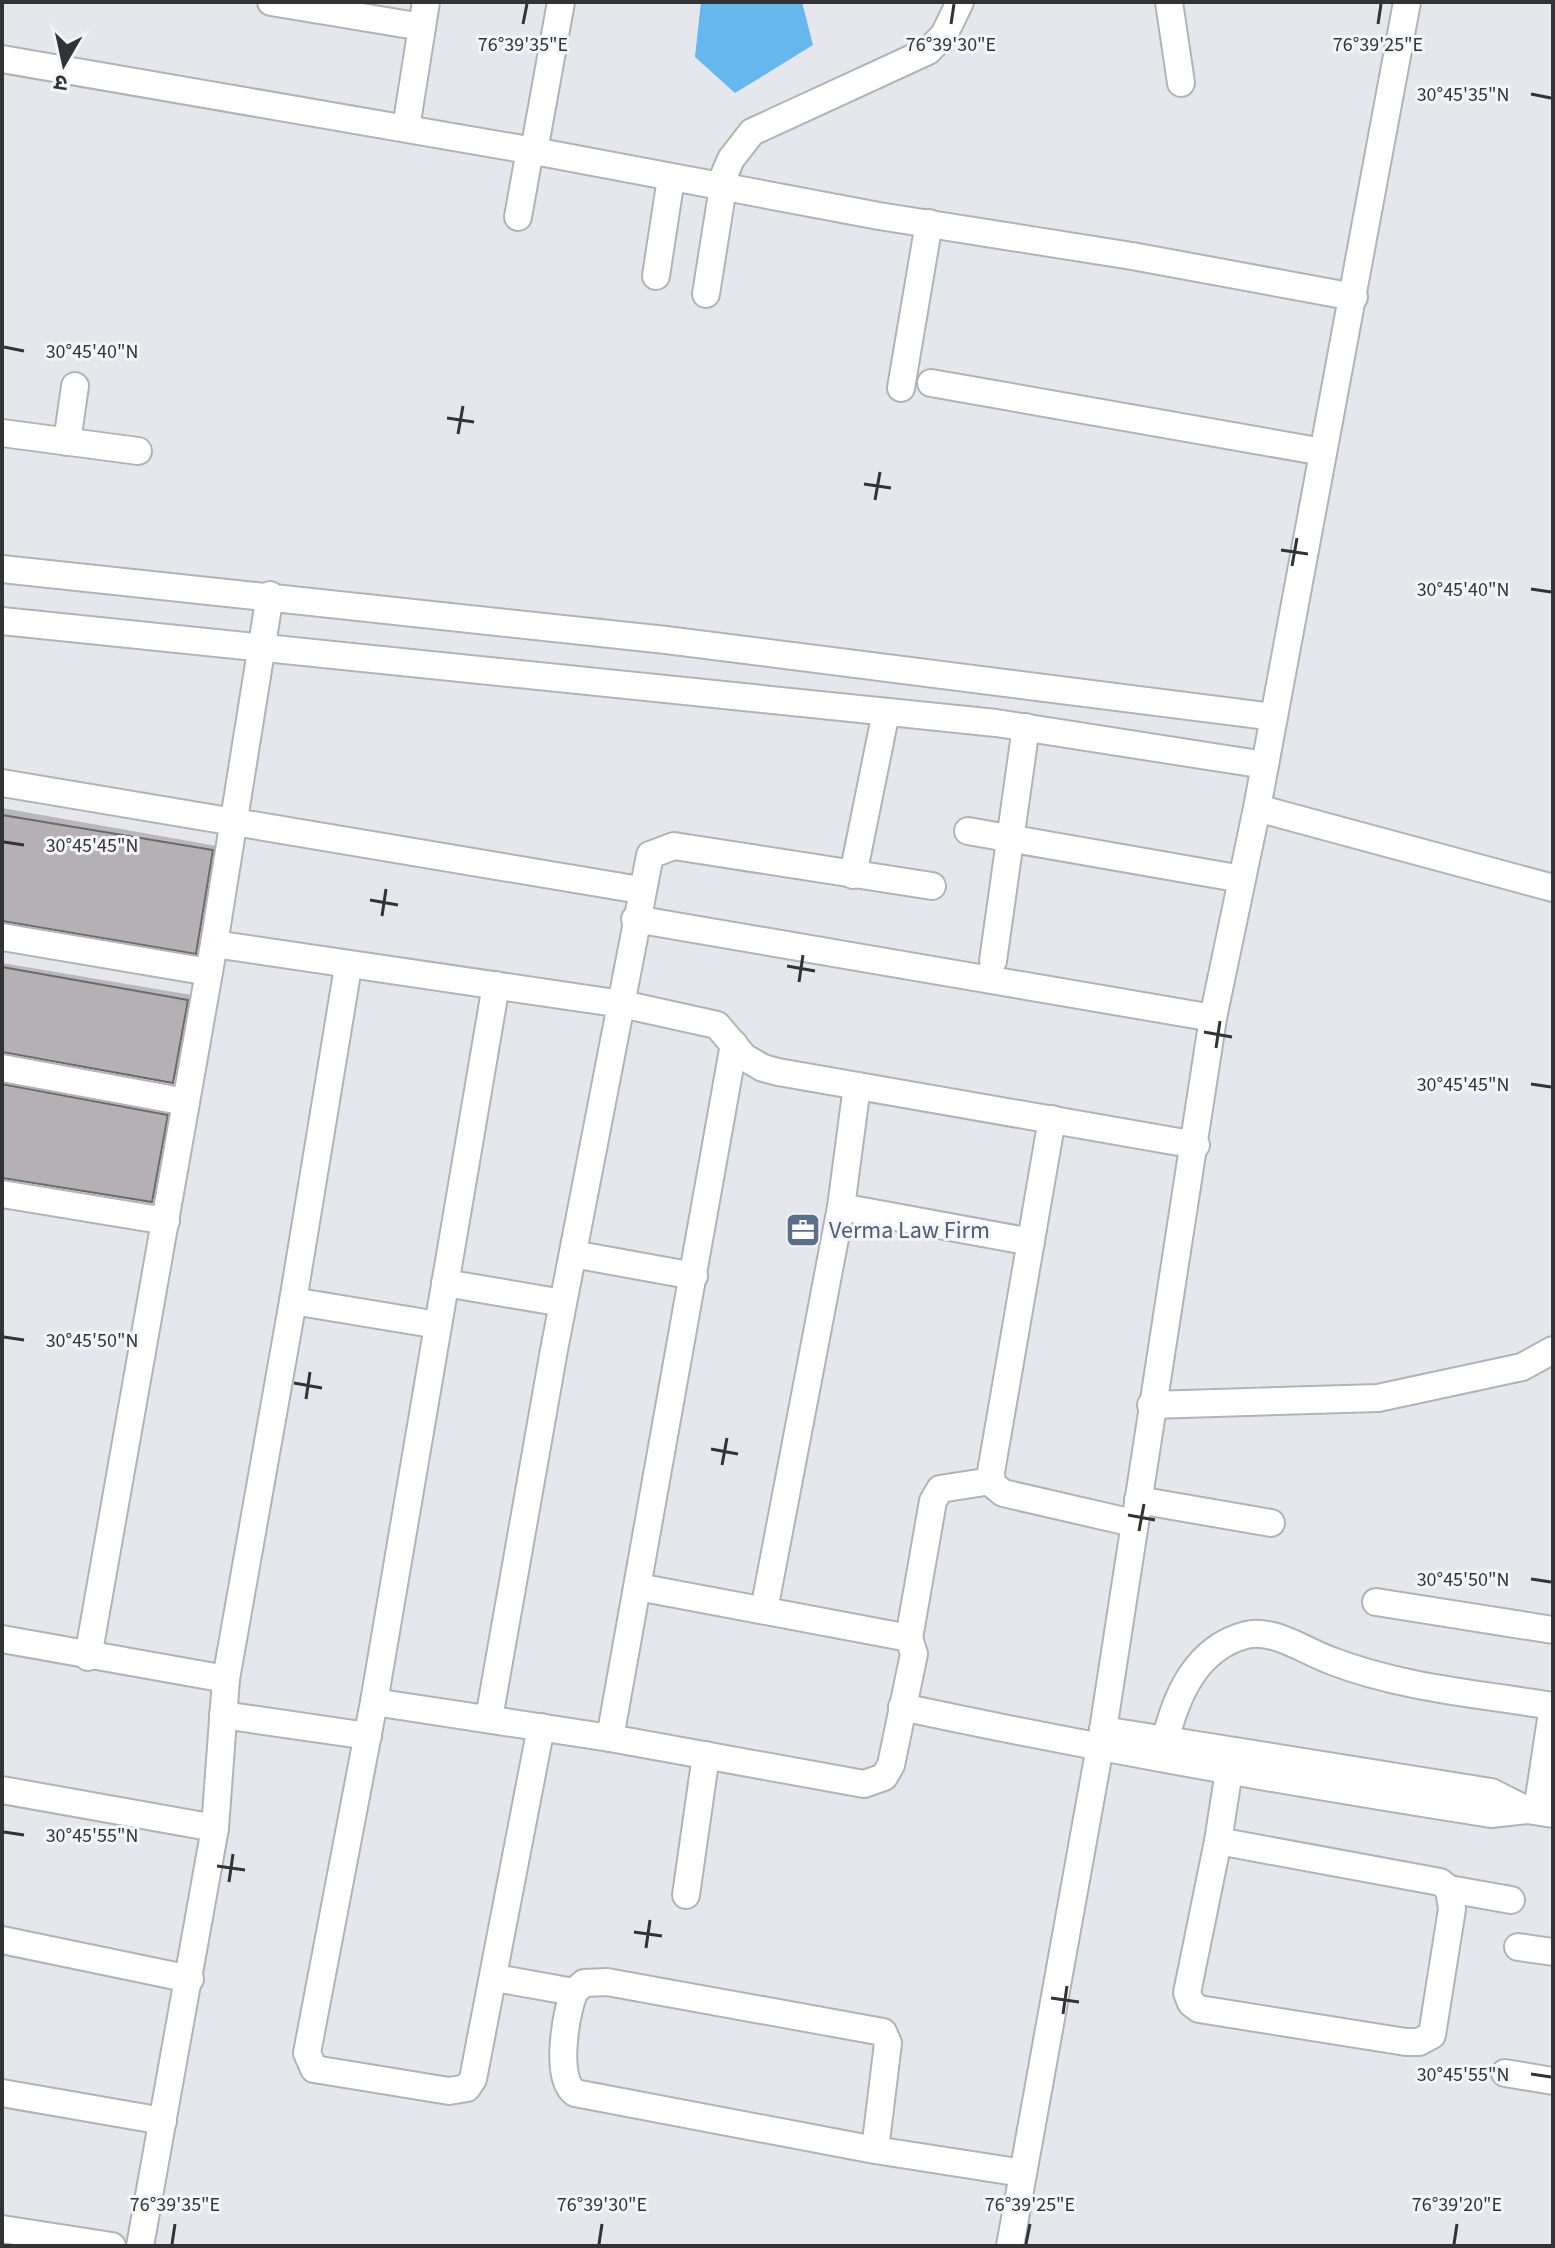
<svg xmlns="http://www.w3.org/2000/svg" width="1555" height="2248" viewBox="0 0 1555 2248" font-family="'Source Sans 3','Noto Sans Devanagari',sans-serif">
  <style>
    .water { fill: #67b7ef }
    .shadow { fill: #0003 }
    .building { fill: #b5b0b3; stroke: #6c686b; stroke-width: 2 }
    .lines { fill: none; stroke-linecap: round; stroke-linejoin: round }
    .minor-casing { stroke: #b2b3b7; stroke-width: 30 }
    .minor { stroke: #fff; stroke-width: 26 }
    .ticks { fill: none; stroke: #333335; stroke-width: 3 }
    .labels { text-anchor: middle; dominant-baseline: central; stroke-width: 6; stroke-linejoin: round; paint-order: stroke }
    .service-label { font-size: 24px; fill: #4e5e75; stroke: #f3f5f9; text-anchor: start }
    .ticks-label { font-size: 20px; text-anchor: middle; fill: #333335; stroke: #f3f5f9; stroke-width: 6; stroke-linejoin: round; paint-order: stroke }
  </style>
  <rect width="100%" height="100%" fill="#e6e7ec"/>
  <polygon class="water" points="701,2 802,2 813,45 735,93 695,57"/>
  <g class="shadow">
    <polygon points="2,808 217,846 201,946 195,951 2,920"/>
    <polygon points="2,963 192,995 178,1076 172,1081 2,1051"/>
    <polygon points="2,1078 172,1110 157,1195 151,1200 2,1177"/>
  </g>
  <g class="building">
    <polygon points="2,815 213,850 196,954 2,921"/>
    <polygon points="2,967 188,1000 173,1083 2,1052"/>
    <polygon points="2,1084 168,1115 152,1202 2,1178"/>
  </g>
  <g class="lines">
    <g class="minor-casing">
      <g id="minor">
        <polyline points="271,2 422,27"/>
        <polyline points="1169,2 1181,83"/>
        <polyline points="2,59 534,151 879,216 1132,256 1354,297"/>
        <polyline points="406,128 426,2"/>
        <polyline points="534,151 561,2"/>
        <polyline points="719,187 731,159 752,132 928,51 944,35 960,2"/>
        <polyline points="518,217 530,150"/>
        <polyline points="656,276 671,178"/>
        <polyline points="706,294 723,187"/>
        <polyline points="931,383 1323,452"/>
        <polyline points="901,388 929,223"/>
        <polyline points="2,433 138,451"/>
        <polyline points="67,442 75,386"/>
        <polyline points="2,569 666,640 1274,717"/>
        <polyline points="2,621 996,723 1265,765"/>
        <polyline points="2,783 640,890"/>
        <polyline points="1257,808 1553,888"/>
        <polyline points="968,831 1242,879"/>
        <polyline points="853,875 886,712"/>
        <polyline points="635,919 1213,1018"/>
        <polyline points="2,937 209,972"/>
        <polyline points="214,944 622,1004 717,1025 744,1057 763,1068 778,1072 1196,1145"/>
        <polyline points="993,961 1026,727"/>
        <polyline points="496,985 374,1702 307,2053 314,2069 449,2091 467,2088 473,2079 541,1727"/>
        <polyline points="2,1068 186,1102"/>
        <polyline points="1052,1119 991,1472 992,1484 1003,1493 1133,1523"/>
        <polyline points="2,1194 166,1221"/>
        <polyline points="841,1207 1031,1242"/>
        <polyline points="573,1254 694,1276"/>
        <polyline points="445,1283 563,1303"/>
        <polyline points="293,1301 438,1325"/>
        <polyline points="1151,1405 1378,1398 1522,1367 1553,1350"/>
        <polyline points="1138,1500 1271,1523"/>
        <polyline points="1376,1602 1553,1630"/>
        <polyline points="764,1610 841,1207 857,1086"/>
        <polyline points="909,1638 933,1501 940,1489 991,1481"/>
        <polyline points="2,1639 226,1679"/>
        <polyline points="88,1657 214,944 270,595"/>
        <polyline points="374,1702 610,1738 864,1784 884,1777 891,1765 914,1654 909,1638 638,1587"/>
        <path d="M 902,1707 C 1098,1749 1293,1783 1491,1814 L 1527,1810 L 1553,1814"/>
        <polyline points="223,1715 368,1736"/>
        <polyline points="489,1718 554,1350 650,855 674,846 932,886"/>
        <polyline points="1103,1730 1491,1792 1527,1810"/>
        <polyline points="610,1738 734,1044"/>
        <path d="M 1165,1741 C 1176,1696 1196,1648 1246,1635 C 1274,1628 1306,1652 1332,1661 C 1402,1688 1479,1694 1553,1706"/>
        <polyline points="2,1790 215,1828"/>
        <polyline points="1537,1811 1553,1706"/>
        <polyline points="1218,1841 1187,1993 1191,2003 1199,2009 1406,2042 1419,2042 1432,2035 1452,1909 1449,1889 1440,1882 1218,1841 1232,1752"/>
        <polyline points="1449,1889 1511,1900"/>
        <polyline points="686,1895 706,1755"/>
        <polyline points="2,1940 190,1979"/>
        <polyline points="1518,1947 1553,1952"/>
        <polyline points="495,1978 574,1992"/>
        <polyline points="1505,2073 1553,2081"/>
        <polyline points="2,2093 163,2121"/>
        <path d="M 875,2150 L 888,2043 L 883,2032 L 607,1982 L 584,1983 L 574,1992 C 566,2015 554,2078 575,2093 L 875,2150 L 1023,2173"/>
        <polyline points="2,2229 112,2246"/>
        <polyline points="140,2246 215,1828 226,1679 293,1301 348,967"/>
        <polyline points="1010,2246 1103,1730 1213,1018 1257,808 1407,2"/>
      </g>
    </g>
    <use href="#minor" class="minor"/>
  </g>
  <path class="ticks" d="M 523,24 L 527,4M 951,24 L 954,4M 1378,24 L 1381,4M 1531,94 L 1551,98M 4,347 L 24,351M 447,418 L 474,422M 458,434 L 463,406M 864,484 L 891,488M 875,500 L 880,472M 1281,550 L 1308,554M 1292,566 L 1297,538M 1531,589 L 1551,592M 4,842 L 24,845M 370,900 L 398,905M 382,916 L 386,889M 787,966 L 815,971M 799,982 L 803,955M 1204,1032 L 1232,1037M 1216,1048 L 1220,1021M 1531,1084 L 1551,1087M 4,1337 L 24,1340M 294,1383 L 322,1388M 306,1399 L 310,1372M 711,1449 L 738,1454M 722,1465 L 727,1438M 1128,1515 L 1155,1520M 1139,1531 L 1144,1504M 1531,1579 L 1551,1582M 4,1832 L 24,1835M 217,1866 L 245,1870M 229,1882 L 233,1854M 634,1932 L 662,1936M 646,1948 L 650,1920M 1051,1998 L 1079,2002M 1063,2014 L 1067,1986M 1531,2074 L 1551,2077M 172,2244 L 175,2224M 599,2244 L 602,2224M 1026,2244 L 1030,2224M 1454,2244 L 1457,2224"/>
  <defs>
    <g id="office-square" transform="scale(1.8)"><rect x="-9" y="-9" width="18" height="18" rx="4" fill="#5c6f8a" stroke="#f3f5f9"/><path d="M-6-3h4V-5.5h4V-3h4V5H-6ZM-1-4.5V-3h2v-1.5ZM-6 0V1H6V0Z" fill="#fff"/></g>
  </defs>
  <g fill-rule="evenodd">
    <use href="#office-square" x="803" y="1230"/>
  </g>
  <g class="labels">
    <g class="service-label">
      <text x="829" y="1230">Verma Law Firm</text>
    </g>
  </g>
  <g class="ticks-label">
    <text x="523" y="51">76°39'35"E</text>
    <text x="951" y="51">76°39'30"E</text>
    <text x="1378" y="51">76°39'25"E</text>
    <text x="1463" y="101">30°45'35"N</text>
    <text x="92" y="358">30°45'40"N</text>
    <text x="1463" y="596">30°45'40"N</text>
    <text x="92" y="852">30°45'45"N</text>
    <text x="1463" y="1091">30°45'45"N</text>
    <text x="92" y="1347">30°45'50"N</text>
    <text x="1463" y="1586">30°45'50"N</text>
    <text x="92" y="1842">30°45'55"N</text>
    <text x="1463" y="2081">30°45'55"N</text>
    <text x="175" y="2211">76°39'35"E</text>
    <text x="602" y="2211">76°39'30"E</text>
    <text x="1030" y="2211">76°39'25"E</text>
    <text x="1457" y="2211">76°39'20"E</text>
  </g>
  <rect width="1555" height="2248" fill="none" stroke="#333335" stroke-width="8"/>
  <g transform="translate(64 64) rotate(189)" stroke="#f3f5f9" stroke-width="6" paint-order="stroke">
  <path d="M0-6L14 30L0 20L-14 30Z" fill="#333335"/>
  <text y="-12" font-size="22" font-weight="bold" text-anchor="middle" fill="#333335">उ</text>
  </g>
</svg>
